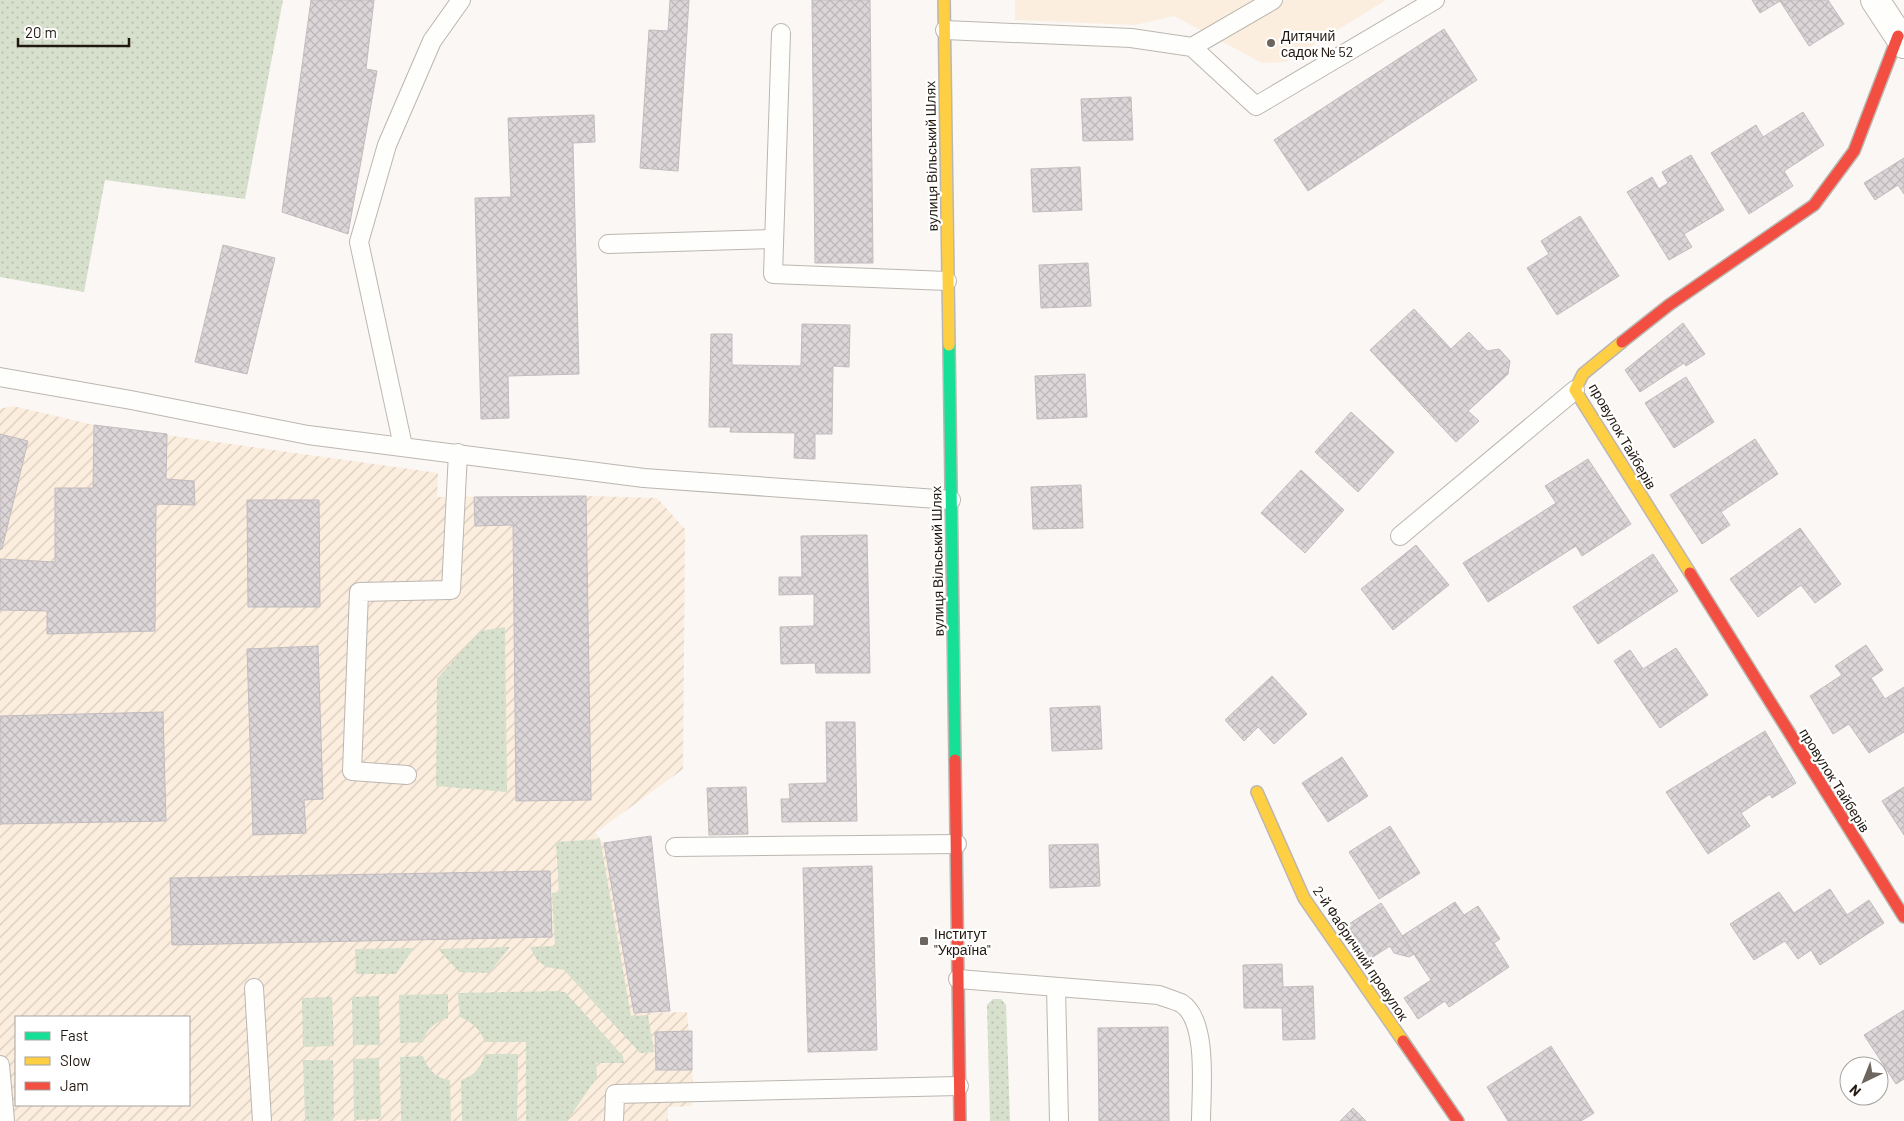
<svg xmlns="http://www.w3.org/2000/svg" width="1904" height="1121" viewBox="0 0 1904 1121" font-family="Barlow,sans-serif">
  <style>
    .built { fill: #fceede }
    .industrial { fill: url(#industrial-furrows); fill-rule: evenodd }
    .grass { fill: url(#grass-dots) }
    .building { fill: url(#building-cross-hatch); stroke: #c2bcbf }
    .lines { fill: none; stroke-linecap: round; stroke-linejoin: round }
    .lane-casing { stroke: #bcb6b0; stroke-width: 20 }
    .street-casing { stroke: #bcb6b0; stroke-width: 30 }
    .fast-casing { stroke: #bcb6b0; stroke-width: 14 }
    .slow-casing { stroke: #bcb6b0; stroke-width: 14 }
    .jam-casing { stroke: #bcb6b0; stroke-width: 14 }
    .lane { stroke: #fefefd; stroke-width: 18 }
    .street { stroke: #fefefd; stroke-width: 28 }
    .fast { stroke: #16e098; stroke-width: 11 }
    .slow { stroke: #ffcf43; stroke-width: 11 }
    .jam { stroke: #f24e42; stroke-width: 11 }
    .poi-dot { fill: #6d665f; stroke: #fff; stroke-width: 2 }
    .labels { text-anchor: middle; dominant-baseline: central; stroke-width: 4.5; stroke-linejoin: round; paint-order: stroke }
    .poi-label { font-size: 14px; fill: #21180f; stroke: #fff; text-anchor: start }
    .street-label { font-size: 14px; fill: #21180f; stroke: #fff }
  </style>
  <defs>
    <pattern id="industrial-furrows" width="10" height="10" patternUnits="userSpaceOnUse" patternTransform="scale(1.25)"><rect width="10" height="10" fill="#fceede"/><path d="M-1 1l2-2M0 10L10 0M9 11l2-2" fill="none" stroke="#d8cbbd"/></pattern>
    <pattern id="grass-dots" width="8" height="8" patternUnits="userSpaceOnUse" patternTransform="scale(1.25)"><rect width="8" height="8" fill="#d7e0cc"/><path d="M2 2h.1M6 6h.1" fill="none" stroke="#b8bfae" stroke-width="1.8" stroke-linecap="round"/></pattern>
    <pattern id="building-cross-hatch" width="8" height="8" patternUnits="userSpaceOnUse" patternTransform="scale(1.25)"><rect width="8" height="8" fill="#dcd6d9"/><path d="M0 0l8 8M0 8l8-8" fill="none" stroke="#bcb7b9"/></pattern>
  </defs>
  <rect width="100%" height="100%" fill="#faf7f4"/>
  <polygon class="built" points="1015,0 1386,0 1286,62 1262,63 1174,16 1135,25 1015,20"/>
  <path class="industrial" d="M 13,406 L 94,425 L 438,473 L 437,497 L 586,496 L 657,498 L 685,529 L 683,769 L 595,833 L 604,843 L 634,1013 L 687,1012 L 693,1079 L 692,1106 L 668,1107 L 668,1121 L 0,1121 L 0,409 ZM 16,1017 L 189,1017 L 189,1105 L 16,1105 Z"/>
  <g class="grass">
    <polygon points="0,0 283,0 245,199 105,180 84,292 0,277"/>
    <polygon points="505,627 507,792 436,786 437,679 480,631"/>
    <polygon points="600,839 631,1016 648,1015 654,1052 640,1053 564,970 546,967 537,960 530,947 555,946 552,893 559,892 556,842"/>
    <polygon points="510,947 489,973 459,972 438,949"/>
    <polygon points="414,948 396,974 356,974 355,949"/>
    <path d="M 558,991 L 565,992 L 623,1056 L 624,1063 L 596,1063 L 597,1077 L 567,1121 L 526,1121 L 526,1042 L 485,1042 C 480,1029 472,1022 460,1017 L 458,993 Z"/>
    <path d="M 448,994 L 448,1018 C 435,1022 426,1029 423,1042 L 400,1043 L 399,995 Z"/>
    <polygon points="379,996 380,1045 353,1045 352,997"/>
    <polygon points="332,997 334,1046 303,1047 302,998"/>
    <polygon points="993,999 1001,999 1006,1005 1010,1121 990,1121 987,1005"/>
    <path d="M 485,1054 L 518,1054 L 517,1121 L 462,1121 L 461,1080 C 475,1076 481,1066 485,1054 Z"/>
    <path d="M 423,1056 C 427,1069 437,1079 450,1080 L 451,1121 L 401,1121 L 400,1057 Z"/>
    <polygon points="379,1058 381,1116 379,1119 356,1120 354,1117 353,1059"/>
    <polygon points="303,1060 333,1060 334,1118 332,1121 308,1121 305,1118"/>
  </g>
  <g class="building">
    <polygon points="311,0 374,0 366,69 377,71 348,234 282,212"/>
    <polygon points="670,0 689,0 678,171 640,168 649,30 668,31"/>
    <polygon points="812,0 870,0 873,263 815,263"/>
    <polygon points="1752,0 1828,0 1844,24 1809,46 1780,1 1760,13"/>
    <polygon points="1444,29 1477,80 1308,191 1274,140"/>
    <polygon points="1131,97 1133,140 1083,141 1081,99"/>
    <polygon points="1803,112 1824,145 1784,171 1793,186 1749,214 1711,153 1756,125 1763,137"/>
    <polygon points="594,115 595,142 573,143 579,374 508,376 509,418 481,419 475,198 511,197 508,118"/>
    <polygon points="1691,155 1724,210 1684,234 1692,247 1669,260 1627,192 1652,177 1659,189 1668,183 1662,172"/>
    <polygon points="1904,158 1904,194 1898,185 1875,200 1864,183"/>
    <polygon points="1080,167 1082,210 1033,212 1031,169"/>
    <polygon points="1580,216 1619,276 1557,315 1527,268 1549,254 1541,241"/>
    <polygon points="223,245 275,258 247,374 195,362"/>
    <polygon points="1088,263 1091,306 1041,308 1039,265"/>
    <polygon points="1414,309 1451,349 1469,332 1487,351 1499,349 1510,361 1508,374 1468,411 1479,421 1456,442 1370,350"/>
    <polygon points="1683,323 1705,354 1686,366 1684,363 1640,392 1625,370"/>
    <polygon points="802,324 850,325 849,367 833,366 832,434 815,434 815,459 794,458 795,433 730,432 731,427 709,427 711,334 732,334 732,365 801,366"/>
    <polygon points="1085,374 1087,417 1037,419 1035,376"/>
    <polygon points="1686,377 1714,422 1674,448 1645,403"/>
    <polygon points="1351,412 1394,452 1358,492 1315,452"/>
    <polygon points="94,425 167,434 166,479 194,481 195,505 156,504 155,631 47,634 47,611 0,610 0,559 55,562 55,488 93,488"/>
    <polygon points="0,434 28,441 2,549 0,549"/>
    <polygon points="1755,439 1778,474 1721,512 1730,525 1702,544 1670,495"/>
    <polygon points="1588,459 1631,524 1582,556 1576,546 1488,602 1463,563 1556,503 1545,486"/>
    <polygon points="1301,470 1344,510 1305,553 1261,513"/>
    <polygon points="1081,485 1083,528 1033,529 1031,487"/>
    <polygon points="586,496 591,800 516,801 513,525 475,526 474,497"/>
    <polygon points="247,500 319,500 320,607 248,607"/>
    <polygon points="1800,528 1841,584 1815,603 1801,585 1758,617 1730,579"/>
    <polygon points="867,535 870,673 816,673 815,663 781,664 780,627 814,626 814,594 779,595 779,577 802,577 801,536"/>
    <polygon points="1416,545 1449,585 1393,630 1361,589"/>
    <polygon points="1653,554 1678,591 1598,644 1573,607"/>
    <polygon points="1866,645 1883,670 1871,678 1885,699 1904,687 1904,732 1869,753 1849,724 1833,734 1810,696 1842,675 1835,666"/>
    <polygon points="318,646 323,799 304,800 306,833 253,835 247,649"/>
    <polygon points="1676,648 1708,695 1660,728 1614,661 1630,650 1643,669"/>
    <polygon points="1272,676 1307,714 1274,744 1258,727 1244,741 1225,720"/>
    <polygon points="1100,706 1102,749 1052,751 1050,708"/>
    <polygon points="163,712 166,821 0,824 0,716"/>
    <polygon points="826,722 855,722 857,821 782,822 781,799 790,799 789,784 827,783"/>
    <polygon points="1765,731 1796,783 1772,798 1770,794 1741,813 1750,826 1708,854 1666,792"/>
    <polygon points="1342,757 1368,796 1328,822 1302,783"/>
    <polygon points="746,787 748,834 709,835 707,788"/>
    <polygon points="1904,787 1904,835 1882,801"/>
    <polygon points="1390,826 1420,873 1379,899 1349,852"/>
    <polygon points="651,836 670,1011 634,1013 604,843"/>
    <polygon points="1098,844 1100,886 1050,888 1049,845"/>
    <polygon points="872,866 877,1050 808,1052 803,868"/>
    <polygon points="550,871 552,937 172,945 170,878"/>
    <polygon points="1830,889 1847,915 1869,900 1884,923 1820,965 1811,950 1798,959 1785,941 1754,960 1730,924 1779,892 1794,913"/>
    <polygon points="1455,902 1464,915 1478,906 1500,939 1494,943 1509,967 1449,1007 1445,1001 1418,1019 1404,998 1431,980 1402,936"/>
    <polygon points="1381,903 1414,954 1409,957 1394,953 1390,946 1365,962 1343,928"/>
    <polygon points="1282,964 1283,987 1313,986 1315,1039 1283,1040 1282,1008 1244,1008 1243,965"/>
    <polygon points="1904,1010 1904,1079 1896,1084 1864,1035"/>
    <polygon points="1168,1027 1169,1121 1099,1121 1098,1028"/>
    <polygon points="692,1031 692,1070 656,1070 655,1032"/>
    <polygon points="1551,1046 1594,1113 1581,1121 1508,1121 1487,1087"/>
    <polygon points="1353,1108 1366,1121 1340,1121"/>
  </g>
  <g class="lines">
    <g class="lane-casing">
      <g id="lane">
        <polyline points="945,30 1131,38 1192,47 1256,106 1435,0"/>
        <polyline points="781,33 773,274 947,281"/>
        <polyline points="1192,47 1273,0"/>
        <polyline points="608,244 774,239"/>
        <polyline points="0,377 131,400 308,435 644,478 951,500"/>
        <polyline points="403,446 359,242 387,145 432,41 461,0"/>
        <polyline points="1400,536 1575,390"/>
        <polyline points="407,775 352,771 359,592 451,590 458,453"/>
        <polyline points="675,847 957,844"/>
        <path d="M 958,979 L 1159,995 C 1166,998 1174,1000 1181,1003 C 1209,1020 1201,1092 1201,1121"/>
        <polyline points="1056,987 1059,1121"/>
        <polyline points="254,988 262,1121"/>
        <polyline points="0,1065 5,1121"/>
        <polyline points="614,1121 615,1094 959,1086"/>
      </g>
    </g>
    <g class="street-casing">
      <polyline id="street" points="1875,0 1904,44"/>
    </g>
    <g class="fast-casing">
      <polyline id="fast" points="949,345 955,760"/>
    </g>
    <g class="slow-casing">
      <g id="slow">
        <polyline points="944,0 949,345"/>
        <polyline points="1622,342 1583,374 1575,390 1690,573"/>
        <polyline points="1257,792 1304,898 1403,1041"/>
      </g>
    </g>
    <g class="jam-casing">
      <g id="jam">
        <polyline points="1622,342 1669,305 1814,205 1854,151 1898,36"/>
        <polyline points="1690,573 1904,917"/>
        <polyline points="955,760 960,1121"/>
        <polyline points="1403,1041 1458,1121"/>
      </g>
    </g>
    <use href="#lane" class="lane"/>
    <use href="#street" class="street"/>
    <use href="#fast" class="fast"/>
    <use href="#slow" class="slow"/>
    <use href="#jam" class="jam"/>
  </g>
  <g class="poi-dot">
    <circle cx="1271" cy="43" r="5"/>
    <rect x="919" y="936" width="10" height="10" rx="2.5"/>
  </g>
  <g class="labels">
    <g class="poi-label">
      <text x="1281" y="35">Дитячий<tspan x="1281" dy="16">садок № 52</tspan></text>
      <text x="934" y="933">Інститут<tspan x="934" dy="16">"Україна"</tspan></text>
    </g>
    <g class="street-label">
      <text transform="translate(931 156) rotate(-91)">вулиця Вільський Шлях</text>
      <text transform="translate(1623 436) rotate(60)">провулок Тайберів</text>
      <text transform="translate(937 561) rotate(-91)">вулиця Вільський Шлях</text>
      <text transform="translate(1835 780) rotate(58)">провулок Тайберів</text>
      <text transform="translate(1361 953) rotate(56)">2-й Фабричний провулок</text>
    </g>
  </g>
  <rect x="15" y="1016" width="175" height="90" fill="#ffffff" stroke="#a6a39f"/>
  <rect x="25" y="1032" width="25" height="8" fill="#16e098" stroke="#a6a39f"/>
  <text x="60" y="1041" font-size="15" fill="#21180f">Fast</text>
  <rect x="25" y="1057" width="25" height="8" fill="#ffcf43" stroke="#a6a39f"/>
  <text x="60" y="1066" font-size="15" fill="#21180f">Slow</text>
  <rect x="25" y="1082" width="25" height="8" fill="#f24e42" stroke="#a6a39f"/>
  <text x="60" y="1091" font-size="15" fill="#21180f">Jam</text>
  <g transform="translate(1864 1081) rotate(223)"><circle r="24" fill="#ffffff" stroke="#a6a39f"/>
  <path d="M0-4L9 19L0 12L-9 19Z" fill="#6d665f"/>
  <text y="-8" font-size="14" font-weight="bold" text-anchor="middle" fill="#21180f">N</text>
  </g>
  <path d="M18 38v8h111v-8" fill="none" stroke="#21180f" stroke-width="2.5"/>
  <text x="25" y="38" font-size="15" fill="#21180f" stroke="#ffffff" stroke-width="4" paint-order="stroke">20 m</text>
</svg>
